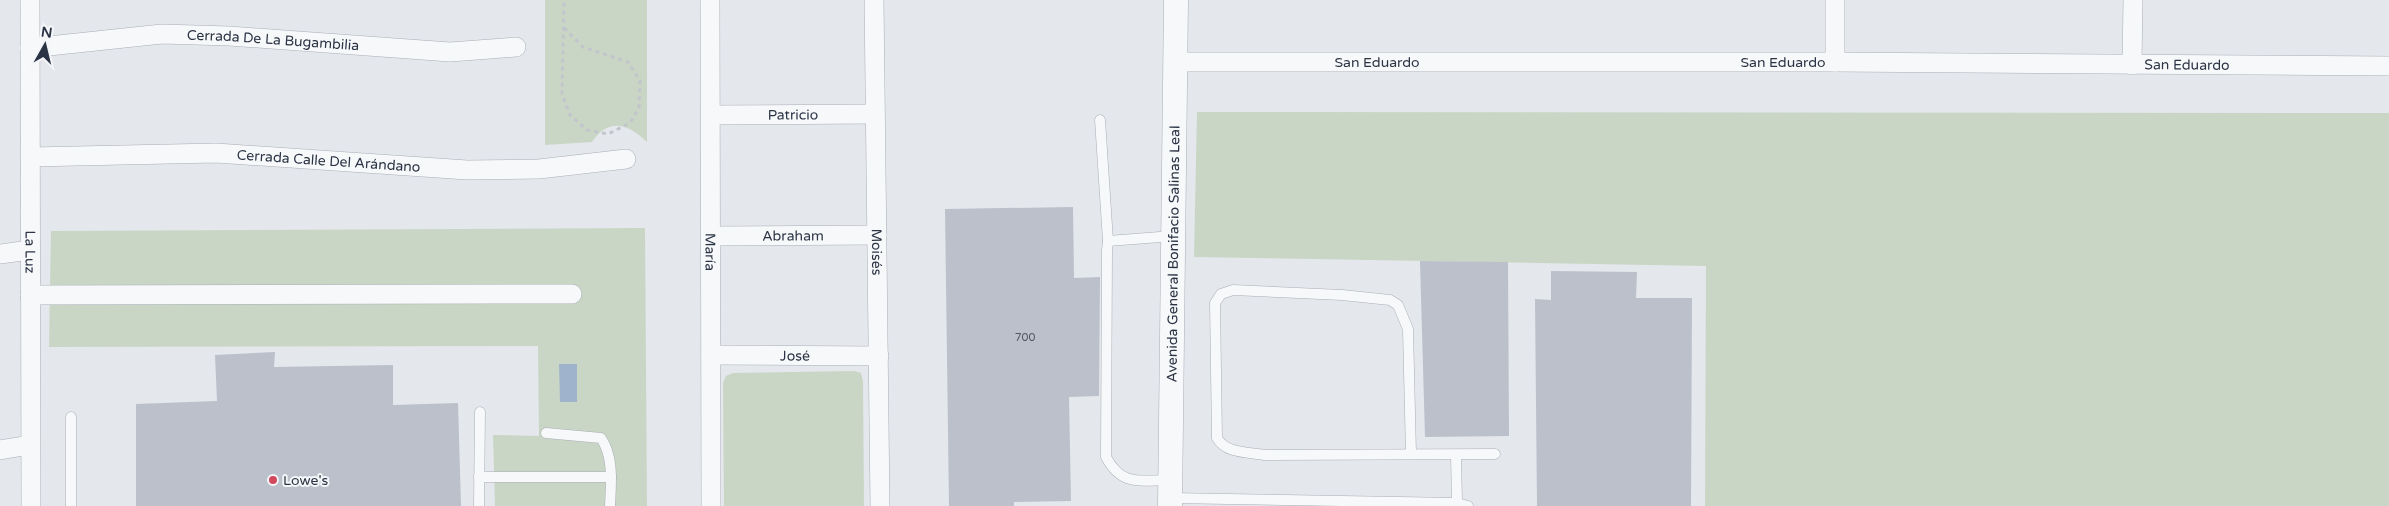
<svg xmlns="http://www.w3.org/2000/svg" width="2389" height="506" viewBox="0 0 2389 506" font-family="'Varela Round',sans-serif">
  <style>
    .green { fill: #c9d6c5 }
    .water { fill: #9fb4cc }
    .building { fill: #bbc0ca }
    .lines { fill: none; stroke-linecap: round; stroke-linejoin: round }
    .service-casing { stroke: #a9aeb7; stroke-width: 11 }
    .minor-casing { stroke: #a9aeb7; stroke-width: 20 }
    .tertiary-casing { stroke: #a9aeb7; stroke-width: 25 }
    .path { stroke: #c2c5cb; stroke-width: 3; stroke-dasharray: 4 4; stroke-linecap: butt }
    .service { stroke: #f7f8fa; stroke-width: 10 }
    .minor { stroke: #f7f8fa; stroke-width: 19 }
    .tertiary { stroke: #f7f8fa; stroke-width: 24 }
    .poi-dot { fill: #d1495b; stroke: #f4f6f9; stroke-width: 2 }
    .labels { text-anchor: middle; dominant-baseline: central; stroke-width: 4; stroke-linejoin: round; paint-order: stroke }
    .number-label { font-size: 11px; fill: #4f5766 }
    .street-label { font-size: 14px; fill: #2b3445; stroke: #f4f6f9 }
    .poi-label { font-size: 14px; fill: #2b3445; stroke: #f4f6f9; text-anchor: start }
  </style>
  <rect width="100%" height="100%" fill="#e4e7ec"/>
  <g class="green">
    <path d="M 545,0 L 647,0 L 647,142 C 628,124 609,117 592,142 L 545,145 Z"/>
    <polygon points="1197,112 2389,113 2389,506 1705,506 1706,266 1194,257"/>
    <polygon points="645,228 647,506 495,506 493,435 539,436 538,346 49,347 51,231"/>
    <polygon points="854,371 861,373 863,381 864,506 724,506 723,383 726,376 733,373"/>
  </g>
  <polygon class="water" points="559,364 577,364 577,402 560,402"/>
  <g class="building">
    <polygon points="1073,207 1074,278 1100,277 1099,396 1069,397 1071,501 1014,502 1014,506 949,506 945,209"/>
    <polygon points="1420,261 1508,262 1509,436 1425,437"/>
    <polygon points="1551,271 1637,272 1636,298 1692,298 1691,506 1537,506 1535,299 1551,300"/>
    <polygon points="275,352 274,367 393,365 393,405 458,403 461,506 136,506 136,404 217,401 215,355"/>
  </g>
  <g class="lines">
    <g class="service-casing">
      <g id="service">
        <polyline points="1100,120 1108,241"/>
        <path d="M 546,433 L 601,438 C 614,457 611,484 610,506"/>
        <path d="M 1411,454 L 1408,329 L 1398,305 L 1390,300 L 1342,295 L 1233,290 L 1221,294 L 1215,303 L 1217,438 C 1226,454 1249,452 1265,455 L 1495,454"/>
        <polyline points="1456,455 1457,503"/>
        <polyline points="479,477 611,477"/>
        <path d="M 1170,480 C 1140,480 1122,487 1106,457 L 1107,250 L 1108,241 L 1173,236"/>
        <polyline points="1170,498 1457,503 1468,506"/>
        <polyline points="71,506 71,417"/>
        <polyline points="479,506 480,412"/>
      </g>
    </g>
    <g class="minor-casing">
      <g id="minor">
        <path id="s1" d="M 30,0 L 31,506"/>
        <path id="s2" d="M 710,0 L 711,506"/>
        <path id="s3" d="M 874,0 L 880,506"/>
        <polyline points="1835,0 1835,62"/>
        <path id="s4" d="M 30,48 L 162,34 L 229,36 L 450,52 L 516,47"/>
        <path id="s5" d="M 1175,62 L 1835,62 L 2389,66"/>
        <polyline points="2132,65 2133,0"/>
        <path id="s6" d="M 711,115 L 875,114"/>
        <path id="s7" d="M 31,157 L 216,153 L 467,170 L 539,169 L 626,159"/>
        <path id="s8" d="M 711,236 L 877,235"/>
        <polyline points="0,254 30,250"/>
        <polyline points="30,295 572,294"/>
        <path id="s9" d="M 711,355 L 879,356"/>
        <polyline points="0,450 30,445"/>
      </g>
    </g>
    <g class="tertiary-casing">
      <g id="tertiary">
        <path id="s10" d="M 1170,506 L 1176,0"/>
      </g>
    </g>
    <polyline class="path" points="564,28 583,47 628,62 640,81 639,108 630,123 608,134 587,130 570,115 562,94 564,0"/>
    <use href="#service" class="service"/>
    <use href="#minor" class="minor"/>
    <use href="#tertiary" class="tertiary"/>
  </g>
  <circle class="poi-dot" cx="273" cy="480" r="5"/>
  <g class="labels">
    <g class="number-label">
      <text x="1025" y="337">700</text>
    </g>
    <g class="street-label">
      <text stroke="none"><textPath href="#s4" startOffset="244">Cerrada De La Bugambilia</textPath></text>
      <text stroke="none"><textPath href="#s5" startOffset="202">San Eduardo</textPath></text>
      <text stroke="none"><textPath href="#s5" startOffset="608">San Eduardo</textPath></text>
      <text stroke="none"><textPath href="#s5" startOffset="1012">San Eduardo</textPath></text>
      <text stroke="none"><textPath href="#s6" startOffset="82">Patricio</textPath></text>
      <text stroke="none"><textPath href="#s7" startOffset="298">Cerrada Calle Del Arándano</textPath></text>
      <text stroke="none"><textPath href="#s8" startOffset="82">Abraham</textPath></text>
      <text stroke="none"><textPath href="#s1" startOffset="252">La Luz</textPath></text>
      <text stroke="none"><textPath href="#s2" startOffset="252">María</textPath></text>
      <text stroke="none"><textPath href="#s3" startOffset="252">Moisés</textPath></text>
      <text stroke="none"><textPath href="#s10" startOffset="252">Avenida General Bonifacio Salinas Leal</textPath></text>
      <text stroke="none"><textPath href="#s9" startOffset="84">José</textPath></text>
    </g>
    <g class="poi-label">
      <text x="283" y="480">Lowe's</text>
    </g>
  </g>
  <g transform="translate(45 45) rotate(8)" stroke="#f4f6f9" stroke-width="4" paint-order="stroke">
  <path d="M0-4L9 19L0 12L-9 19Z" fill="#2b3445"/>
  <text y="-8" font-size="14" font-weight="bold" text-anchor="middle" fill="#2b3445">N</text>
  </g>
</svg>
